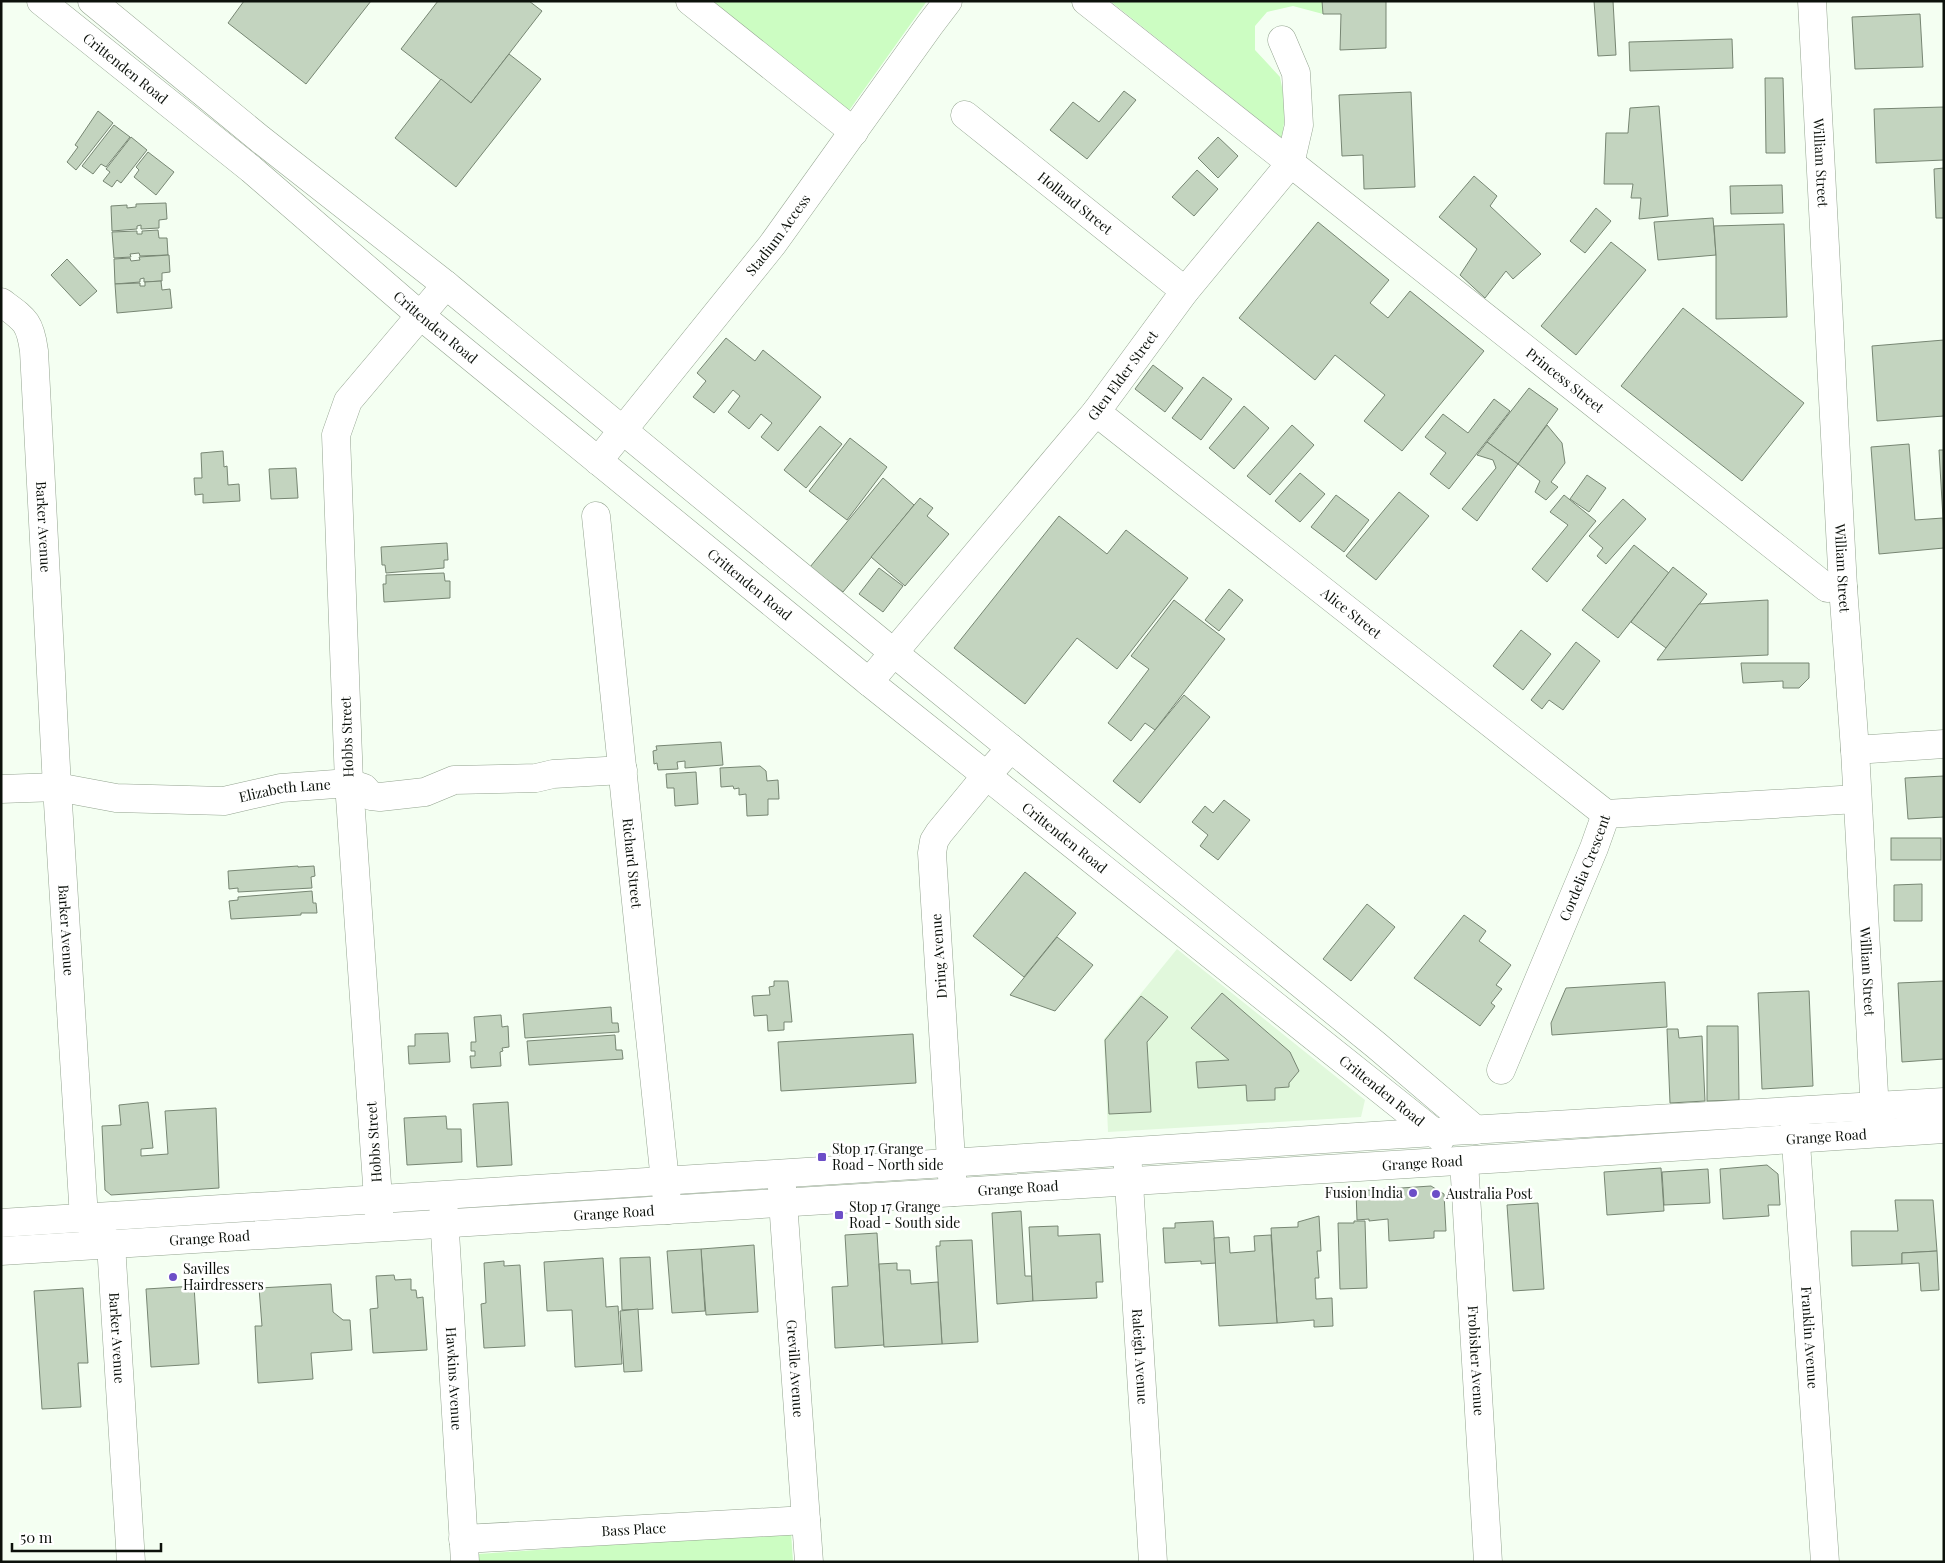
<svg xmlns="http://www.w3.org/2000/svg" width="1945" height="1563" viewBox="0 0 1945 1563" font-family="'Playfair Display',serif">
	<style>
		.built { fill: #e1f8dc }
		.green { fill: #ccfdc2 }
		.building { fill: #c3d4bf; stroke: #778673 }
		.lines { fill: none; stroke-linecap: round; stroke-linejoin: round }
		.minor-casing { stroke: #94a490; stroke-width: 29 }
		.major-casing { stroke: #94a490; stroke-width: 29 }
		.minor { stroke: #fff; stroke-width: 28 }
		.major { stroke: #fff; stroke-width: 28 }
		.poi-dot { fill: #6c4ec7; stroke: #fff; stroke-width: 2 }
		.labels { text-anchor: middle; stroke-width: 5; stroke-linejoin: round; paint-order: stroke }
		.street-label { font-size: 14px; fill: #0c110b; stroke: #fff }
		.poi-label { font-size: 14px; fill: #0c110b; stroke: #fff; text-anchor: start }
	</style>
	<rect width="100%" height="100%" fill="#f4fff2"/>
	<path class="built" d="M1177,949L1365,1100L1361,1117L1108,1132L1104,1039Z"/>
	<g class="green">
		<path d="M711,1H927L848,112Z"/>
		<path d="M1110,1H1322L1323,14L1293,6L1267,12L1255,26V50L1280,77L1286,108L1282,138Z"/>
		<path d="M791,1532L793,1562H479V1554Z"/>
	</g>
	<g class="building">
		<path d="M244,1H371L306,84L228,23Z"/>
		<path d="M438,1H529L542,11L471,103L401,49Z"/>
		<path d="M1322,1H1386V48L1340,50L1341,14H1323Z"/>
		<path d="M1594,1H1613L1616,55L1598,56Z"/>
		<path d="M1920,14L1923,67L1855,69L1852,17Z"/>
		<path d="M1732,39L1733,68L1630,71L1629,42Z"/>
		<path d="M509,54L541,79L456,187L395,138L441,79L471,103Z"/>
		<path d="M1765,78H1783L1785,153H1766Z"/>
		<path d="M1124,91L1136,100L1087,159L1050,130L1073,102L1099,122Z"/>
		<path d="M1411,92L1415,187L1364,189L1363,155L1342,156L1339,95Z"/>
		<path d="M1659,106L1668,216L1639,219L1641,198H1631L1633,184H1604L1606,133H1628L1630,108Z"/>
		<path d="M1944,107V160L1876,163L1874,109Z"/>
		<path d="M98,111L113,123L76,170L67,162L78,147L75,145Z"/>
		<path d="M114,125L130,137L106,167L101,164L93,174L82,166Z"/>
		<path d="M131,137L147,150L121,183L117,180L112,187L103,181L110,172L106,169Z"/>
		<path d="M1218,137L1238,156L1218,178L1198,158Z"/>
		<path d="M148,152L174,172L156,195L134,177L139,170L136,167Z"/>
		<path d="M1944,168V218H1936L1934,169Z"/>
		<path d="M1197,170L1218,189L1194,216L1172,197Z"/>
		<path d="M1474,176L1497,196L1490,206L1541,254L1513,279L1506,271L1485,298L1460,275L1477,249L1439,217Z"/>
		<path d="M1782,185L1783,213L1731,214L1730,186Z"/>
		<path d="M166,203L167,219L159,220V228L141,229V225L137,226V229L112,231L111,206L127,205V208L136,207V204Z"/>
		<path d="M1596,208L1611,221L1585,253L1570,241Z"/>
		<path d="M1713,218L1716,255L1658,260L1654,222Z"/>
		<path d="M1318,222L1389,280L1370,303L1388,318L1410,291L1484,351L1402,451L1364,421L1385,395L1335,355L1315,380L1239,318Z"/>
		<path d="M1784,224L1787,317L1716,319V255L1714,226Z"/>
		<path d="M158,230L159,238H167L168,255L140,256L139,253L130,254L131,257L114,258L112,232L137,231V234H142V231Z"/>
		<path d="M1611,242L1646,270L1576,355L1541,326Z"/>
		<path d="M169,255L170,272L162,273V281L144,282V278L140,279V282L115,284L114,259L130,258L131,261L140,260L139,257Z"/>
		<path d="M67,259L97,291L80,306L51,275Z"/>
		<path d="M161,281L162,290L170,289L172,308L117,313L115,284L140,283V286H145V282Z"/>
		<path d="M1683,308L1804,403L1742,481L1621,386Z"/>
		<path d="M726,338L755,361L763,350L821,397L778,451L761,437L772,423L761,414L749,429L728,412L740,396L733,390L714,413L693,397L706,381L697,373Z"/>
		<path d="M1944,340V416L1877,421L1872,346Z"/>
		<path d="M1153,365L1183,388L1165,412L1135,389Z"/>
		<path d="M1203,377L1232,399L1201,440L1172,418Z"/>
		<path d="M1529,388L1558,409L1518,464L1487,442Z"/>
		<path d="M1494,399L1510,411L1449,489L1430,474L1446,453L1425,437L1443,414L1468,433Z"/>
		<path d="M1244,406L1269,428L1234,469L1209,448Z"/>
		<path d="M1292,425L1314,445L1270,495L1247,476Z"/>
		<path d="M1547,425L1562,443L1565,463L1551,482L1558,487L1546,500L1535,492L1540,481L1518,464Z"/>
		<path d="M820,426L842,444L806,488L784,470Z"/>
		<path d="M850,438L887,467L847,520L809,491Z"/>
		<path d="M1487,442L1518,464L1477,521L1462,509L1496,468L1493,460L1477,455Z"/>
		<path d="M1909,444L1915,520L1943,518L1944,548L1879,554L1871,447Z"/>
		<path d="M1939,450H1944V524L1943,518Z"/>
		<path d="M223,451L224,467L227,466L228,485L239,484L240,501L203,503V494L195,495L194,478H202L201,453Z"/>
		<path d="M296,468L298,498L271,499L269,469Z"/>
		<path d="M1300,473L1325,494L1300,522L1275,501Z"/>
		<path d="M1587,475L1606,488L1589,512L1570,499Z"/>
		<path d="M883,478L914,505L843,592L810,567Z"/>
		<path d="M1399,492L1429,516L1376,580L1346,556Z"/>
		<path d="M1336,495L1369,520L1344,552L1311,527Z"/>
		<path d="M1564,495L1596,521L1547,582L1532,569L1568,525L1550,512Z"/>
		<path d="M920,498L933,508L927,516L949,534L905,586L871,557Z"/>
		<path d="M1623,499L1646,519L1606,564L1597,556L1603,548L1589,536Z"/>
		<path d="M1059,516L1107,554L1126,530L1188,578L1117,669L1077,638L1025,704L954,648Z"/>
		<path d="M447,543L448,560H444V568L386,573L385,565H382L381,547Z"/>
		<path d="M1634,545L1669,573L1618,638L1582,610Z"/>
		<path d="M1673,567L1707,594L1666,648L1631,622Z"/>
		<path d="M879,568L903,586L883,612L859,594Z"/>
		<path d="M444,573L445,581H450V598L384,602L383,584H386V575Z"/>
		<path d="M1229,589L1243,600L1219,631L1205,620Z"/>
		<path d="M1174,600L1225,639L1155,730L1145,723L1131,741L1108,723L1149,669L1131,656Z"/>
		<path d="M1768,600V655L1657,660L1699,604Z"/>
		<path d="M1521,630L1551,654L1523,690L1493,666Z"/>
		<path d="M1576,642L1600,661L1563,710L1549,700L1542,709L1531,700Z"/>
		<path d="M1741,663H1809V678L1799,688H1783V681L1743,683Z"/>
		<path d="M1184,695L1210,717L1140,803L1113,781Z"/>
		<path d="M721,742L723,765L685,768V761L677,762L678,769L658,770L657,763L654,764L653,751L657,750L656,746Z"/>
		<path d="M760,766L766,771L767,781L778,780L779,799H768V815L747,816L746,794L739,795V788L734,789L733,786L721,787L720,768Z"/>
		<path d="M696,772L698,804L675,806L674,788H667L666,774Z"/>
		<path d="M1944,776V817L1908,819L1905,778Z"/>
		<path d="M1224,800L1250,820L1218,860L1200,846L1208,835L1192,822L1205,806L1213,813Z"/>
		<rect x="1891" y="838" width="50" height="22"/>
		<path d="M298,866V867L314,866L315,876L311,877L312,888L238,892V888L229,889L228,871Z"/>
		<path d="M1025,872L1076,913L1024,977L973,936Z"/>
		<path d="M1922,884V921H1894V885Z"/>
		<path d="M312,891L313,903H316L317,913H301V915L231,919L229,901L238,900V897Z"/>
		<path d="M1367,904L1395,927L1351,981L1323,959Z"/>
		<path d="M1464,915L1486,931L1479,941L1511,965L1496,985L1502,989L1491,1003L1495,1006L1480,1026L1414,978Z"/>
		<path d="M1057,937L1093,965L1055,1011L1010,995Z"/>
		<path d="M774,981H788L792,1022H784V1030L768,1031L767,1015L754,1016L752,996L770,995L769,987L774,986Z"/>
		<path d="M1944,981V1059L1902,1062L1898,983Z"/>
		<path d="M1665,982L1667,1027L1552,1035L1551,1023L1566,988Z"/>
		<path d="M1809,991L1813,1086L1762,1089L1758,993Z"/>
		<path d="M1222,993L1290,1052L1299,1071L1289,1083V1087L1275,1088V1100L1247,1101L1246,1085L1198,1088L1196,1062L1229,1060L1191,1028Z"/>
		<path d="M1141,996L1168,1017L1147,1042L1151,1112L1109,1114L1105,1040Z"/>
		<path d="M611,1007L612,1023H618L619,1032L525,1038L523,1014Z"/>
		<path d="M501,1015L502,1027L508,1026L509,1047L502,1048L503,1051L500,1052L501,1066L471,1068L470,1056H475V1051H471V1042H476L474,1017Z"/>
		<path d="M1707,1026H1738L1739,1100L1707,1101Z"/>
		<path d="M1667,1029H1678L1679,1038L1702,1036L1705,1101L1670,1103Z"/>
		<path d="M448,1033L450,1062L409,1064L408,1046H415V1034Z"/>
		<path d="M913,1034L916,1083L781,1091L778,1042Z"/>
		<path d="M615,1035L616,1050H622L623,1059L529,1065L527,1041Z"/>
		<path d="M148,1102L153,1148L141,1149V1156L168,1154L165,1111L216,1108L219,1188L111,1195L105,1190L102,1126L121,1125L119,1105Z"/>
		<path d="M508,1102L512,1165L477,1167L473,1104Z"/>
		<path d="M446,1116L447,1129H461L462,1162L407,1165L404,1118Z"/>
		<path d="M1767,1165L1778,1174L1780,1205H1768L1769,1216L1723,1219L1720,1169Z"/>
		<path d="M1661,1168L1664,1211L1607,1215L1604,1172Z"/>
		<path d="M1708,1169L1710,1203L1664,1205L1662,1172Z"/>
		<path d="M1431,1186L1444,1194L1446,1231H1434V1238L1389,1241L1388,1219L1369,1221V1219L1357,1220L1356,1191Z"/>
		<path d="M1895,1200H1933L1937,1251L1902,1253V1264L1852,1266L1851,1231H1898Z"/>
		<path d="M1538,1203L1544,1289L1513,1291L1507,1205Z"/>
		<path d="M1021,1211L1025,1276H1032L1033,1301L997,1304L992,1213Z"/>
		<path d="M1319,1216L1321,1251H1317L1319,1278H1315L1316,1299L1332,1298L1333,1326L1314,1327V1320L1277,1323L1271,1228L1298,1227V1222Z"/>
		<path d="M1213,1221L1216,1263L1201,1264V1261L1165,1263L1163,1228H1175V1223Z"/>
		<path d="M1354,1221H1365L1367,1288L1340,1289L1338,1223H1354Z"/>
		<path d="M1058,1226V1236L1100,1234L1103,1282H1096L1097,1298L1033,1301L1029,1227Z"/>
		<path d="M877,1233L884,1345L835,1348L832,1287L848,1286L845,1235Z"/>
		<path d="M1271,1235L1277,1323L1219,1326L1214,1238L1229,1237L1230,1253L1255,1251L1254,1236Z"/>
		<path d="M972,1240L978,1342L942,1344L936,1246H940V1241Z"/>
		<path d="M754,1245L758,1312L706,1315L701,1249Z"/>
		<path d="M701,1249L705,1311L672,1313L667,1251Z"/>
		<path d="M1937,1251L1939,1290L1921,1291L1919,1263L1902,1264V1253Z"/>
		<path d="M650,1257L653,1309L622,1310L620,1258Z"/>
		<path d="M603,1258L606,1307L618,1306L622,1364L575,1367L572,1310L547,1311L544,1262Z"/>
		<path d="M504,1261V1266L520,1265L525,1346L484,1348L481,1304L486,1303L484,1263Z"/>
		<path d="M897,1263V1270H910L911,1284L938,1282L942,1344L884,1347L879,1264Z"/>
		<path d="M394,1275L395,1280L411,1279V1290H416L417,1298L423,1297L427,1350L373,1353L370,1309L378,1308L376,1276Z"/>
		<path d="M331,1284L333,1312L343,1320H350L352,1350L311,1353L313,1379L258,1383L255,1326H262L259,1288Z"/>
		<path d="M194,1286L199,1364L151,1367L146,1289Z"/>
		<path d="M83,1288L88,1363H78L81,1407L42,1409L34,1291Z"/>
		<path d="M638,1309L642,1371L624,1372L620,1311Z"/>
	</g>
	<g class="lines">
		<defs>
			<g id="minor">
				<path d="M690,1L854,132"/>
				<path id="s1" d="M1086,1L1827,588L1843,587"/>
				<path id="s2" d="M1812,1L1843,587L1855,750L1876,1130"/>
				<path id="s3" d="M965,115L1185,291"/>
				<path id="s4" d="M1,302C24,319 30,321 34,351L57,787L84,1218L111,1244L131,1562"/>
				<path id="s5" d="M1096,412L1606,814"/>
				<path id="s6" d="M598,461L772,245L929,26L948,1"/>
				<path id="s7" d="M596,516L668,1210"/>
				<path id="s8" d="M869,682L1096,412L1185,291L1290,164L1299,125L1296,73L1282,40"/>
				<path d="M1855,750L1944,744"/>
				<path id="s9" d="M1,789L57,787L116,798L224,801L281,788L349,783L364,788L371,796L380,797L425,792L454,780L536,778L553,774L623,770"/>
				<path id="s10" d="M1501,1070L1594,848L1606,814L1857,799"/>
				<path id="s11" d="M1794,1114L1825,1562"/>
				<path id="s12" d="M1127,1152L1153,1562"/>
				<path id="s13" d="M1464,1161L1488,1562"/>
				<path id="s14" d="M781,1174L809,1562"/>
				<path d="M953,1192L932,853L934,841L939,833L986,776L1011,748"/>
				<path id="s15" d="M443,1199L465,1562"/>
				<path d="M380,1227L349,783L336,435L348,401L446,285"/>
				<path id="s16" d="M463,1539L806,1520"/>
			</g>
			<g id="major">
				<path id="s17" d="M41,1L251,169L421,316L869,682L1441,1138"/>
				<path d="M92,1L260,139L446,285L894,653L1376,1045L1476,1130"/>
				<path d="M1,1223L1435,1132L1944,1102"/>
				<path id="s18" d="M1,1251L1506,1158L1944,1129"/>
			</g>
		</defs>
		<use href="#minor" class="minor-casing"/>
		<use href="#major" class="major-casing"/>
		<use href="#minor" class="minor"/>
		<use href="#major" class="major"/>
	</g>
	<g class="poi-dot">
		<rect x="817" y="1152" width="10" height="10" rx="2.5"/>
		<circle cx="1413" cy="1193" r="5"/>
		<circle cx="1436" cy="1194" r="5"/>
		<rect x="834" y="1210" width="10" height="10" rx="2.5"/>
		<circle cx="173" cy="1277" r="5"/>
	</g>
	<g class="labels">
		<g class="street-label">
			<text dy="5" stroke="none"><textPath href="#s17" startOffset="108">Crittenden Road</textPath></text>
			<text dy="5" stroke="none"><textPath href="#s2" startOffset="162">William Street</textPath></text>
			<text dy="5" stroke="none"><textPath href="#s3" startOffset="141">Holland Street</textPath></text>
			<text dy="5" stroke="none"><textPath href="#s6" startOffset="289">Stadium Access</textPath></text>
			<text dy="5" stroke="none"><textPath href="#s17" startOffset="512">Crittenden Road</textPath></text>
			<text dy="5" stroke="none"><textPath href="#s8" startOffset="398">Glen Elder Street</textPath></text>
			<text dy="5" stroke="none"><textPath href="#s1" startOffset="611">Princess Street</textPath></text>
			<text dy="5" stroke="none"><textPath href="#s4" startOffset="238">Barker Avenue</textPath></text>
			<text dy="5" stroke="none"><textPath href="#s2" startOffset="568">William Street</textPath></text>
			<text dy="5" stroke="none"><textPath href="#s17" startOffset="918">Crittenden Road</textPath></text>
			<text dy="5" stroke="none"><textPath href="#s5" startOffset="325">Alice Street</textPath></text>
			<text transform="translate(347 737) rotate(-92)" y="5">Hobbs Street</text>
			<text dy="5" stroke="none"><textPath href="#s9" startOffset="286">Elizabeth Lane</textPath></text>
			<text dy="5" stroke="none"><textPath href="#s17" startOffset="1322">Crittenden Road</textPath></text>
			<text dy="5" stroke="none"><textPath href="#s7" startOffset="349">Richard Street</textPath></text>
			<text dy="5" stroke="none"><textPath href="#s10" startOffset="219">Cordelia Crescent</textPath></text>
			<text dy="5" stroke="none"><textPath href="#s4" startOffset="642">Barker Avenue</textPath></text>
			<text transform="translate(939 956) rotate(-94)" y="5">Dring Avenue</text>
			<text dy="5" stroke="none"><textPath href="#s2" startOffset="972">William Street</textPath></text>
			<text dy="5" stroke="none"><textPath href="#s17" startOffset="1728">Crittenden Road</textPath></text>
			<text dy="5" stroke="none"><textPath href="#s18" startOffset="1829">Grange Road</textPath></text>
			<text transform="translate(374 1142) rotate(-94)" y="5">Hobbs Street</text>
			<text dy="5" stroke="none"><textPath href="#s18" startOffset="1424">Grange Road</textPath></text>
			<text dy="5" stroke="none"><textPath href="#s18" startOffset="1019">Grange Road</textPath></text>
			<text dy="5" stroke="none"><textPath href="#s18" startOffset="614">Grange Road</textPath></text>
			<text dy="5" stroke="none"><textPath href="#s18" startOffset="209">Grange Road</textPath></text>
			<text dy="5" stroke="none"><textPath href="#s11" startOffset="224">Franklin Avenue</textPath></text>
			<text dy="5" stroke="none"><textPath href="#s4" startOffset="1062">Barker Avenue</textPath></text>
			<text dy="5" stroke="none"><textPath href="#s12" startOffset="205">Raleigh Avenue</textPath></text>
			<text dy="5" stroke="none"><textPath href="#s13" startOffset="200">Frobisher Avenue</textPath></text>
			<text dy="5" stroke="none"><textPath href="#s14" startOffset="195">Greville Avenue</textPath></text>
			<text dy="5" stroke="none"><textPath href="#s15" startOffset="180">Hawkins Avenue</textPath></text>
			<text dy="5" stroke="none"><textPath href="#s16" startOffset="171">Bass Place</textPath></text>
		</g>
		<g class="poi-label">
			<text x="832" y="1154">Stop 17 Grange<tspan x="832" dy="16">Road - North side</tspan></text>
			<text x="1403" y="1198" text-anchor="end">Fusion India</text>
			<text x="1446" y="1199">Australia Post</text>
			<text x="849" y="1212">Stop 17 Grange<tspan x="849" dy="16">Road - South side</tspan></text>
			<text x="183" y="1274">Savilles<tspan x="183" dy="16">Hairdressers</tspan></text>
		</g>
	</g>
	<rect width="1945" height="1563" fill="none" stroke="#0c110b" stroke-width="5"/>
	<path d="M12 1543v8h149v-8" fill="none" stroke="#0c110b" stroke-width="2.5"/>
	<text x="20" y="1543" font-size="15" fill="#0c110b" stroke="#ffffff" stroke-width="4" paint-order="stroke">50 m</text>
</svg>
